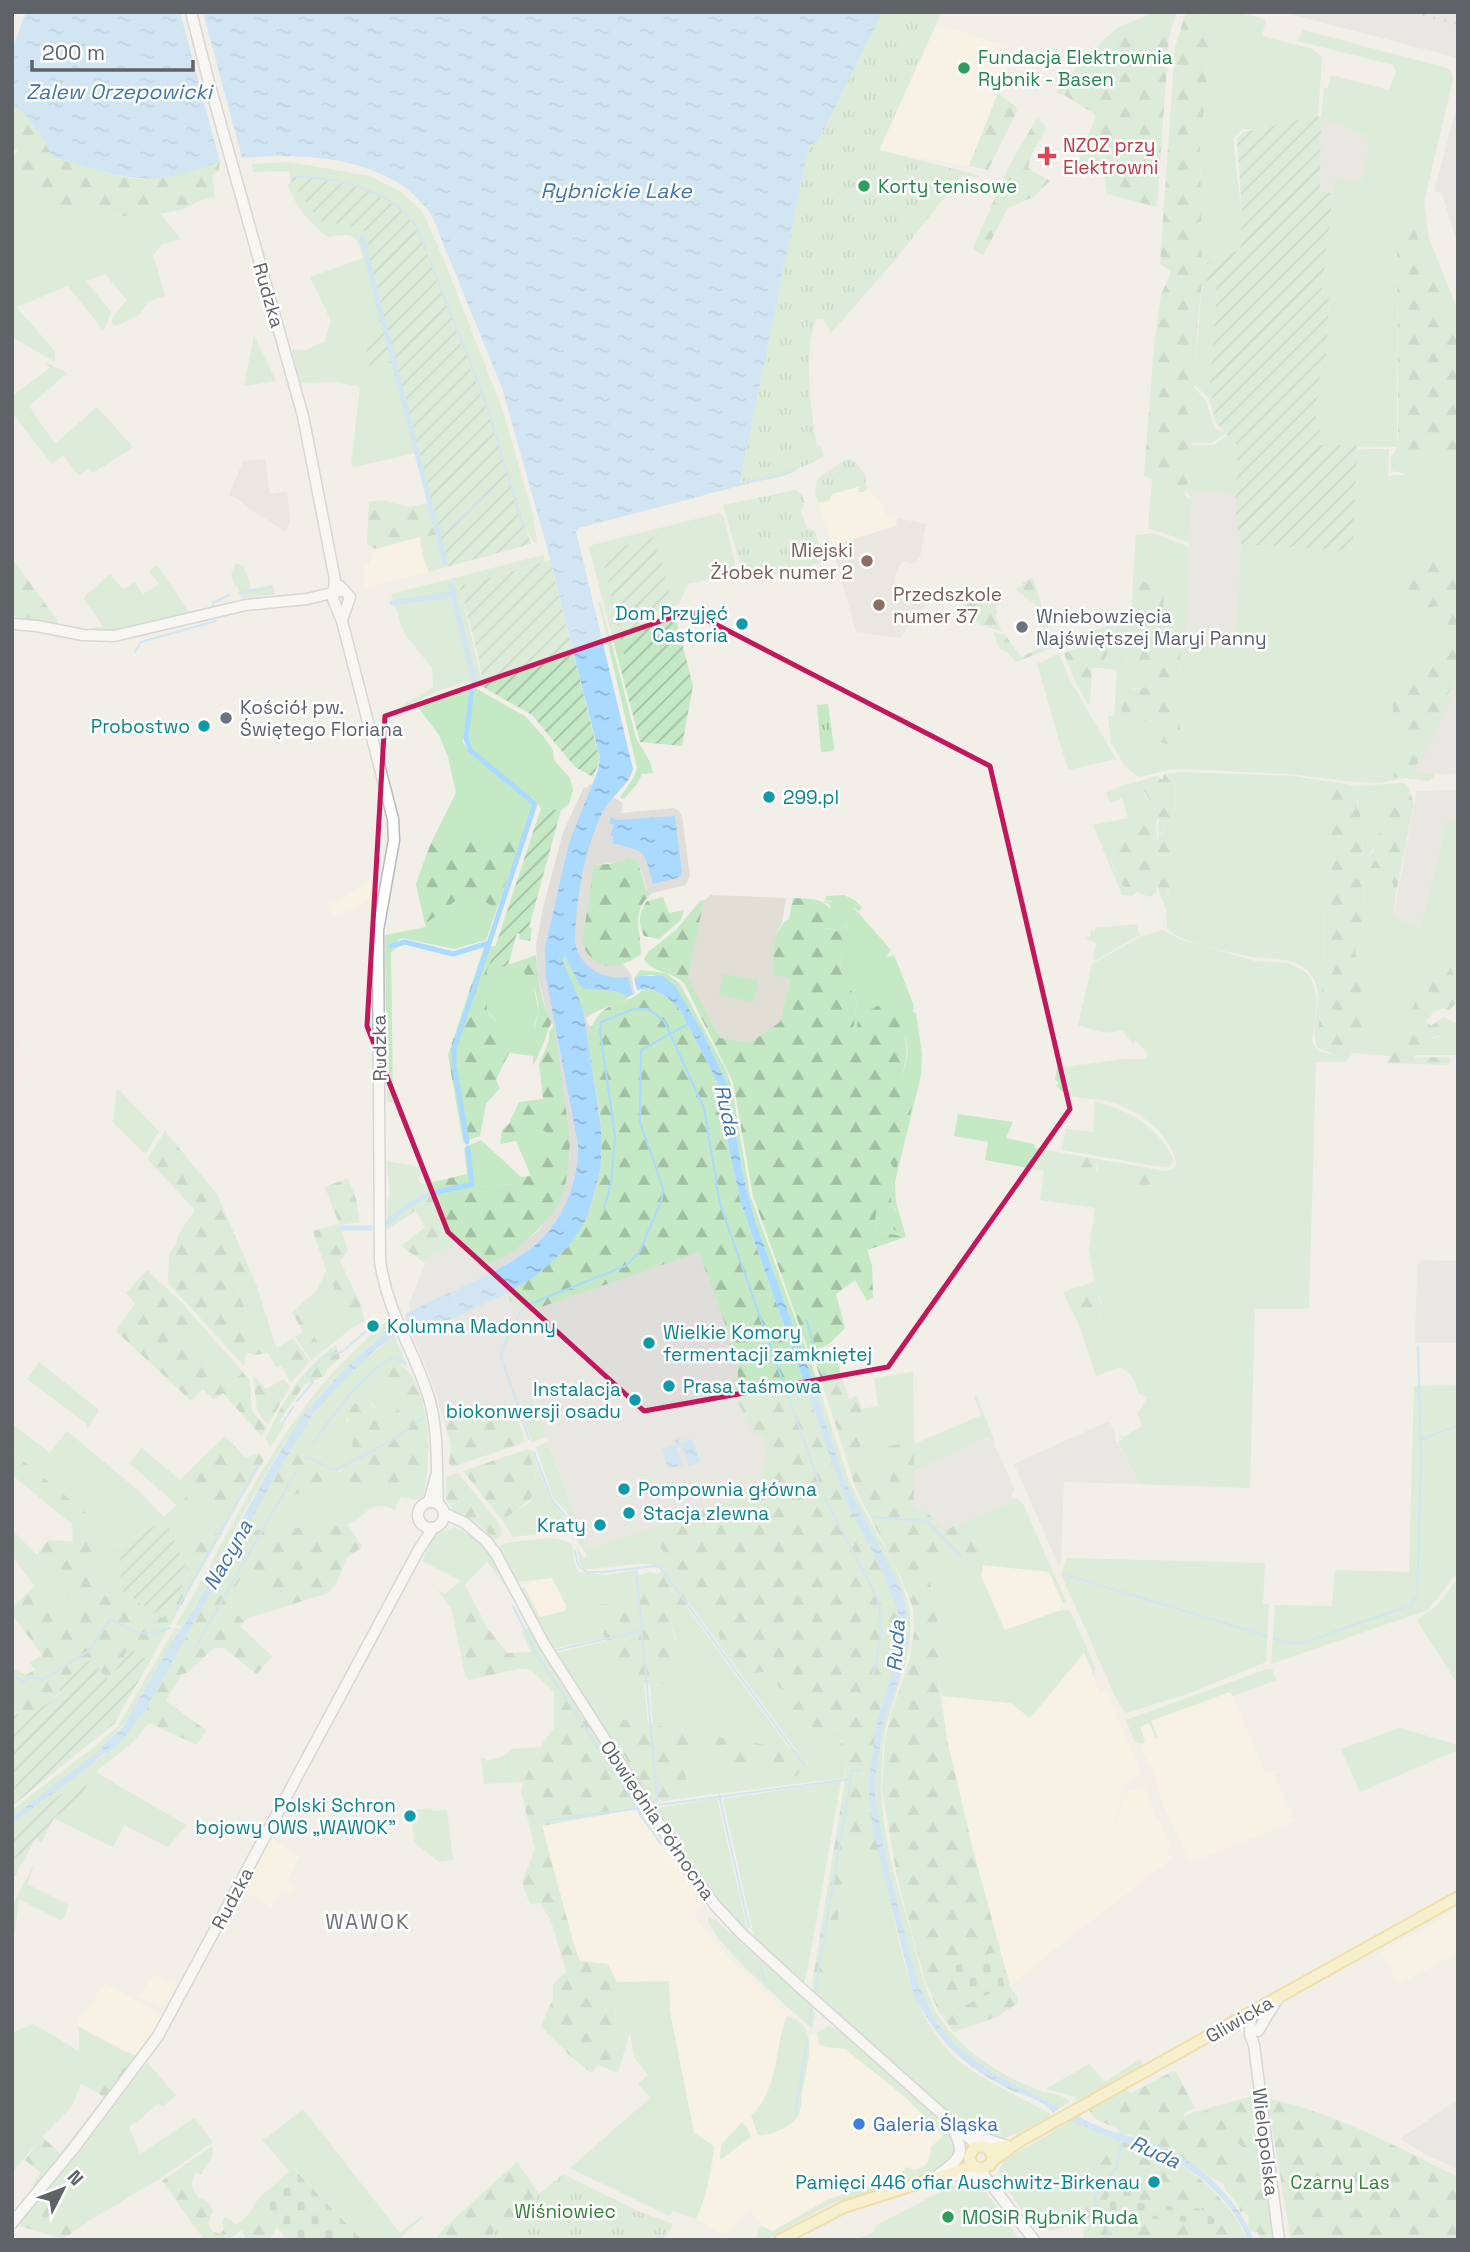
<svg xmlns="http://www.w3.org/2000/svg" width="1470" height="2252" viewBox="0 0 1470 2252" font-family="'Space Grotesk',sans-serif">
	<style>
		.commercial { fill: #fef7e0 }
		.industrial { fill: #e0deda }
		.education { fill: #e1ded6 }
		.medical { fill: #fce8e6 }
		.grass { fill: #c5e8c5; fill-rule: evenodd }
		.forest { fill: url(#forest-firs) }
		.cemetery { fill: url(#cemetery-stones) }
		.park { fill: url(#park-tufts) }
		.garden { fill: url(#garden-furrows) }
		.water { fill: url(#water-ripples) }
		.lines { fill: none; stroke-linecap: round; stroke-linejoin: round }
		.stream { stroke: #aadaff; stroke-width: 2 }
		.canal { stroke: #aadaff; stroke-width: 5 }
		.secondary-casing { stroke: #b6babf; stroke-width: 13 }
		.primary-casing { stroke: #f2c960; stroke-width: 14 }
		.secondary { stroke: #fff; stroke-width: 10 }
		.primary { stroke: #fff2af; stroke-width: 10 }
		.rail { stroke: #b6b7b8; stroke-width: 2; stroke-dasharray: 2 9; stroke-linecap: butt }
		.marked { fill: none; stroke: #c2185b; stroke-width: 5; stroke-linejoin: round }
		.leisure-dot { fill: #2e9e5b; stroke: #fff; stroke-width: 2.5 }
		.health-dot { fill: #e0444e; stroke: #fff; stroke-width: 2.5 }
		.education-dot { fill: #8d6e63; stroke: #fff; stroke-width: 2.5 }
		.culture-dot { fill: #0f9aa8; stroke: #fff; stroke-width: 2.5 }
		.worship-dot { fill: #6b7280; stroke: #fff; stroke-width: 2.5 }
		.shop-dot { fill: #3f7fe0; stroke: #fff; stroke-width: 2.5 }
		.labels { text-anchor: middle; stroke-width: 5; stroke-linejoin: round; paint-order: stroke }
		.leisure-label { font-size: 19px; fill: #27864d; stroke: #fff; text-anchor: start }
		.health-label { font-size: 19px; fill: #be3a42; stroke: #fff; text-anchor: start }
		.street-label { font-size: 19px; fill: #5f6368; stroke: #fff }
		.education-label { font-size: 19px; fill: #785e54; stroke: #fff; text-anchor: end }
		.culture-label { font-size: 19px; fill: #0d838f; stroke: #fff; text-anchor: end }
		.worship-label { font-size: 19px; fill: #5b616d; stroke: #fff; text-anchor: start }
		.shop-label { font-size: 19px; fill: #366cbe; stroke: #fff; text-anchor: start }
		.park-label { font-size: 19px; fill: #348238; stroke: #fff }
		.water-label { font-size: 21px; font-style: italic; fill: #4174aa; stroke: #fff }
		.neighbourhood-label { font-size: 21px; letter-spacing: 2px; fill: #70757a; stroke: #fff }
	</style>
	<defs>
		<pattern id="forest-firs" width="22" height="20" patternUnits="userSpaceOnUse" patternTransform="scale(1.75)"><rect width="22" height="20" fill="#c5e8c5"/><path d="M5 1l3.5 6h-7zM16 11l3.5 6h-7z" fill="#a3c0a4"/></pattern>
		<pattern id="cemetery-stones" width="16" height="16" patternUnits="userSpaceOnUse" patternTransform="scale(1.75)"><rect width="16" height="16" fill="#c5e8c5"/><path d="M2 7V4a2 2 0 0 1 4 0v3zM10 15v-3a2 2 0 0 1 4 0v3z" fill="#a3c0a4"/></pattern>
		<pattern id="park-tufts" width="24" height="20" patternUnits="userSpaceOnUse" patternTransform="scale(1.75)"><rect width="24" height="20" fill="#c5e8c5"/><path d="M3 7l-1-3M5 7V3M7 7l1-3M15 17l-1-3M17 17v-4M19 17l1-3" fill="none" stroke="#a3c0a4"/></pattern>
		<pattern id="garden-furrows" width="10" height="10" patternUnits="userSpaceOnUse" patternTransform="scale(1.75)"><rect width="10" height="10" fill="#c5e8c5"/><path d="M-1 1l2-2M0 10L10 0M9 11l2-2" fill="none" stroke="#a3c0a4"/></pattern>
		<pattern id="water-ripples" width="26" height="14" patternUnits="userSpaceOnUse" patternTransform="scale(1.75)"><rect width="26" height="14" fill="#aadaff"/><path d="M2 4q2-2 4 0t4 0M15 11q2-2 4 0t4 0" fill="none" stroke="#8eb4d2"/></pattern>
	</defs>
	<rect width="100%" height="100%" fill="#f1efe8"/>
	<g class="commercial">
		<path d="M937,24L1013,48L995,102L969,166L879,151Z"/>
		<path d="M860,486L864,492L867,489L881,501L886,515L897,518L896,526L832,546L818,503L829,501L832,494Z"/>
		<path d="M420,537L423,557L429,572L364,589V566L369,565L375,549Z"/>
		<path d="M371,881L374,892L369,900L355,908L333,916L327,906Z"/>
		<path d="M983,1565L1050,1572L1063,1603L1059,1605L1061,1610L1004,1631L980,1573Z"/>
		<path d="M552,1578L566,1605L565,1611L540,1617L524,1587L532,1585V1580Z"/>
		<path d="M1084,1653L1100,1693L1105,1689L1142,1775L1126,1784L1105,1849L1127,1790H1135L1141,1787L1145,1788L1157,1820L1159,1821L1171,1846L1167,1850L1172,1859L1056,1948L1010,1986L973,1850L947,1739L942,1696L1010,1703Z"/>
		<path d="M1231,1691L1265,1773L1282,1770L1274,1774L1295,1821L1190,1863L1162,1802L1154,1773L1144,1754L1140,1727L1149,1723L1155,1738L1150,1721Z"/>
		<path d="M636,1810L659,1843L665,1838L703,1902L702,1908L696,1911L695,1918L727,1955L809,2035L832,2030L905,2097L943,2136L931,2147L927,2165L916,2170L907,2167L897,2177L829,2199L769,2234L750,2211L725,2235L696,2219L704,2200L713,2164L714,2146L694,2133L670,2012L669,1982H617L608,1964L580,1961L574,1945L542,1825Z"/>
		<path d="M271,1839L300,1856L287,1881L295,1887L290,1896L282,1891L272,1908L248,1893L245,1886Z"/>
		<path d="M1458,1904V1953L1399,1984L1381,1952L1447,1916Z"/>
		<path d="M154,1974L176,1985L164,2009L138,1997Z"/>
		<path d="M105,1983L165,2016L139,2057L77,2026L79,2013L85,2012Z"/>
	</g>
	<g class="industrial">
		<path d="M1282,12H1458V58L1412,46Z"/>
		<path d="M1458,102V246L1442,193L1434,191Z"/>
		<path d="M1321,118L1366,135L1370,141L1361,183L1335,178L1333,193L1320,191Z"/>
		<path d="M1191,490L1237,495L1235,518L1241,544L1235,645L1185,642Z"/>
		<path d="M1458,672V775L1415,772L1451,695Z"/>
		<path d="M590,784L623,803L621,813L674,808L679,811L682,816L690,876L686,885L649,894L637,860L594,865L622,963L631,974L635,994L602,1008L586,1018L589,1026H594L621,1196L527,1311L699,1251L737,1357L738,1375L735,1386L737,1400L747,1420L763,1437L767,1457L758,1482L761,1490L588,1550L533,1399L511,1411L443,1418L434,1386L404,1314L411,1310L409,1304L428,1257L462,1241L471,1260L478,1264L493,1262L517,1248L538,1231L561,1199L570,1153V1139L553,1025L547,1015L538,975L536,945L543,908L563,832L584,787L587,788Z"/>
		<path d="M1458,790V823L1447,822L1422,929L1393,916L1417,791Z"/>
		<path d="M1421,1260L1458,1261V1343H1415L1417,1266Z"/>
		<path d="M1109,1421L1115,1433V1439L1140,1484L1064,1482L1061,1559L1059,1566L1014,1464Z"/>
		<path d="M991,1437L1015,1490L1011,1493L1014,1501L945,1531L926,1512L914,1510V1471Z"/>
		<path d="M1458,2099V2169L1426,2155L1400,2139Z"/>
	</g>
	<g class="education">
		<path d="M265,459L270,494L287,491L290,520L286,532L248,508L238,499L229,495L243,461Z"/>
		<path d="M897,518L926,524L920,557L913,564L902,561L894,579L897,592L906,597L929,602L919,612L900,638L856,632L832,546L896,526Z"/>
		<path d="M711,895L786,898L782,923L777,932L773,974L790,978L780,1022L751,1042L720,1038L688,978L702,902Z"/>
	</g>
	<path class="medical" d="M12,1035L21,1039L15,1052L26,1051L34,1069L12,1091Z"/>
	<g class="grass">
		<path d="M1155,12H1177L1169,36L1148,31L1122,32L1078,72L1064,95L1056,93L1084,58L1117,28Z"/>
		<path d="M1205,12C1226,12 1245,12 1266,20L1262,36L1312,49L1322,57L1318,116L1260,129H1243L1236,135L1233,140L1242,215L1240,253L1225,252L1207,263L1206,281L1216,287L1217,293L1210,381L1215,422L1209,398L1194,385L1202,282L1200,141L1205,103L1209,46Z"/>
		<path d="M1303,30L1447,68L1452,73L1453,79L1424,202L1429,238L1458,311V335L1418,239L1414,221L1397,234V447L1320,446V420L1316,419L1321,363L1326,362L1329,296L1322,290L1335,178L1361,182L1370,141L1365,139L1366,135L1321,118L1324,88H1328L1331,75L1389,90L1396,72L1393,65L1297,41Z"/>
		<path d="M290,162L369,176L401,192L422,211L446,265L503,411L533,515L537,542L535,543L528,532C501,452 474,374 442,296C431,268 422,231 399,210C373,186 328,178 294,177L356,227L366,232L382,334L367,365L391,362L415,453L355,467L351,465L360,387L338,382L300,383L292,349L306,350L325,341L331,321L310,277L363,258C358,233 351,233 328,237C310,224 296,207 288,186L291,181L289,171L253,172L252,164Z"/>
		<path d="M12,177C53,210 108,223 159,212L181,239L162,244L153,255L165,296L149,301L139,315L116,326L112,323V318L127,300L105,274L86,281L111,312L105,329H102L68,286L16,307L55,351V362L12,337Z"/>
		<path d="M254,335L276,381L244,386Z"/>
		<path d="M44,362L62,370L69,376L65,375L29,406L55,444L97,407L133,447L93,473L88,468L79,476L63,455L52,464L12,413V396L50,368Z"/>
		<path d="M1194,387L1206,401L1215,428L1226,433L1212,443H1191Z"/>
		<path d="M1228,435L1238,445L1237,495L1191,490V498L1186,491L1190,476L1191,445H1214Z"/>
		<path d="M1363,449H1389L1388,476L1404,475V473L1391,471V456L1397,449V454L1458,455V551L1455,554L1458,556V565L1420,560L1436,606L1451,610L1442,649L1427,674L1408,682L1395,732L1403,737V759L1413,774L1451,687L1458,659C1458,696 1431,739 1416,772L1436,774L1429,781L1404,778L1381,783L1355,782L1289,774L1185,769L1169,770L1139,777L1126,768L1111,743L1108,716H1114L1117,670L1101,668L1111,645L1115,624H1131L1126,659L1144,675L1152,671L1157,676L1147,687L1131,689L1121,727L1130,725L1135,716L1141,714L1161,722L1180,714L1175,695L1180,665L1171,632L1173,617L1168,609L1162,610L1165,586L1133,579L1136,535L1154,533L1189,547L1186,641L1235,645L1241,544L1349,551L1352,549L1356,451Z"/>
		<path d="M1152,480C1163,486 1184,493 1191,500L1189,542L1148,528Z"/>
		<path d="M720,513L724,517L737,574L688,584L679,604L672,607L654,538L607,551L625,661L619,663L589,548L592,545Z"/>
		<path d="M437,535L446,567L429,572L423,557L420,537Z"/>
		<path d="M543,555L545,561L460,586L483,687L467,682L437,691L403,708L401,706L433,687L432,668L404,633L391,594Z"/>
		<path d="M236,563L244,566L251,589L273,585L274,595L242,598L237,587H235L231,573Z"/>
		<path d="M157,565L189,612L114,630H91L90,628L104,627L83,598L110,574L123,589L135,582L143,594L159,584L149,571Z"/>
		<path d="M598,601L601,602L636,738L650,762L653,773L642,774L637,784L624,799L620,798L634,777L637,768Z"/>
		<path d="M1059,654L1070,680L1116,759L1068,770L1037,664Z"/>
		<path d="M471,687L463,742L467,749L534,804L486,940L454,949L402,938L389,946L392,949L402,944L391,952L393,1103L387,1101L385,935L426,927L416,884L431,843L456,793L448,757L439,735L417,706L450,690Z"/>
		<path d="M475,688L525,716L544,737L553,750L554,760L570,778L573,790L569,804L561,810L541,808L533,798L526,795L470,747L468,734Z"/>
		<path d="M1177,772L1293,776L1358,786L1402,783C1382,804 1387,842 1364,858L1358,801L1330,790L1331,834L1325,867L1324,1050L1327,1052L1318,1048C1306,1026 1328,1002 1312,976C1299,955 1269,960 1248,956C1227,952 1182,943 1167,929L1166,908L1160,896L1166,898C1175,883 1167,848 1164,830L1159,836L1158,828C1176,822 1180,795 1173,779Z"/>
		<path d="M1140,783L1150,805L1157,811L1151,822L1156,824L1157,840L1124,833L1110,859C1115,873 1121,879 1132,888L1139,883L1141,878H1145L1147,896L1137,892L1132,896L1122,895L1093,825L1128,818L1122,798L1110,803L1106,793L1121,786Z"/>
		<path d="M1447,821L1458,823V988L1456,986L1429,995C1424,1004 1419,1017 1412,1024C1402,1034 1395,1043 1390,1056L1352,1053L1366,1034L1357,1009L1362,984L1355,951L1363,922L1364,868H1387L1396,893L1393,916L1421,929Z"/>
		<path d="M844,895L856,901L862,908L859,911L853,907L891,950L885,958L893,955L895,957L914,1006L913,1012L916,1013L922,1054L921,1075L895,1182L896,1202L906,1237L875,1231L876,1211L884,1215L889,1226L896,1211L891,1200L886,1158L896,1170L914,1099L900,1083C914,1041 909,1035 882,1003L858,1017L857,1028L853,1033L857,1002L840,969L847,925L845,922L839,932L824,927L829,923L830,905L823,901L835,902L825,900L826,896Z"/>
		<path d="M1138,924V933L1141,934L1098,959L1093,960L1096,943L1085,938L1090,937L1091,931H1095V928Z"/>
		<path d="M1163,930L1179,939L1255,961L1288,963L1307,973L1314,985L1317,1003L1312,1042L1318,1051L1335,1055L1337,1062H1316L1309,1307L1302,1309H1255L1250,1488L1140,1484L1118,1442L1122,1439L1119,1435L1123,1437L1142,1426L1137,1412L1140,1411L1147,1397L1139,1394C1136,1383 1132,1372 1120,1367L1096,1376L1079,1325L1101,1314C1102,1303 1102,1297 1092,1291L1085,1292V1285L1094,1281L1089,1249L1095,1208L1040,1200L1044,1171L985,1160L988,1142L954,1136L958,1114L1013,1122L1006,1138L1034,1144L1035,1148L1062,1153L1056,1158L1057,1165L1082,1170L1092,1177L1098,1171L1097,1159L1137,1166L1125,1176L1143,1184L1160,1176L1159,1170L1167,1171L1175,1168C1178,1159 1173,1151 1168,1143C1154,1121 1127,1104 1101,1100C1083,1097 1069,1100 1056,1086L1059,1083L1055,1080L1057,1068L1124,1059H1145L1148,1054L1135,1040L1133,1044L1122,1030C1105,1036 1094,1030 1078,1025L1092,964L1140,937Z"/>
		<path d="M565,956L580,987L584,989L616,991L628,997L626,1000L584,1016L562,960V957Z"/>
		<path d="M522,960L523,972L532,979L539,1013L534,1025L536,1040L541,1049L533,1066V1056L509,1053C504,1035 502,1024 487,1011V972Z"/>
		<path d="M640,970L666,973L680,984L727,1072L732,1088L750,1195L809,1357L847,1475C864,1518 905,1570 910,1615C915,1659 891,1696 884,1738C882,1747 883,1756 882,1765C877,1825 896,1879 912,1936C920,1965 924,1995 942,2021C963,2052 1005,2078 1041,2091C1050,2094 1063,2094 1070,2102L1060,2108L993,2073L958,2048L936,2022L918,1983L890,1875L875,1800V1780L883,1727L903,1667V1599L900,1586L844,1479L806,1361L755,1221L743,1175L728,1086L704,1035L653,975L640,976L634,979Z"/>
		<path d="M723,974L758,980L754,1002L719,995Z"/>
		<path d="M1449,1032H1458V1055H1415L1425,1038H1436Z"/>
		<path d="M117,1088L159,1131L145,1154L113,1122Z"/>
		<path d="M1095,1102C1129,1109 1160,1128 1174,1161L1169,1167L1156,1166L1062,1150L1066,1129L1093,1132Z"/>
		<path d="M543,1130L547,1134L548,1143L539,1171L531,1176L516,1141L515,1133Z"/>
		<path d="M481,1140L521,1177L513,1184L482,1187L467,1174L464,1148Z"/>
		<path d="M386,1161L426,1168L418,1178L421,1184L429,1183L436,1193L420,1198L387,1225L388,1202L390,1191Z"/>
		<path d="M323,1278C338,1284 334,1293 340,1307C342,1314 348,1321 352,1328L323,1351L297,1308L316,1291Z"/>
		<path d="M256,1284L275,1344L270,1346L257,1336L237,1289Z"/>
		<path d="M388,1321L391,1327L387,1332C376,1338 367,1348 358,1356C284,1422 240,1521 195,1608L183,1626L176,1625C233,1530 275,1425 356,1349C366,1340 377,1327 388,1321Z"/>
		<path d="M204,1328L243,1372L229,1386L188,1342Z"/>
		<path d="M395,1337L408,1368L402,1364L388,1389L398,1400L399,1409L391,1415L383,1414L371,1403L346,1419C352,1436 358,1448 346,1463C341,1469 340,1472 333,1473L291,1451C298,1438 305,1425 314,1413C333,1386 368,1355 395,1337Z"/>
		<path d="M39,1362L99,1410L86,1430L87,1424L27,1379Z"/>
		<path d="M910,1372H913L914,1444L982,1415L974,1397L976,1396L995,1442L994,1444L990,1437L914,1471V1444L885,1446L891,1487L873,1491L858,1455L863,1436L862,1409L878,1406L874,1378Z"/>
		<path d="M1458,1385V1572L1428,1610L1271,1664L1275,1605L1332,1606L1335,1570L1409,1572L1414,1386Z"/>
		<path d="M533,1399L547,1437L532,1442L519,1406Z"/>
		<path d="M12,1424L50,1453L67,1431L140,1492L164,1517L177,1505L129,1463L142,1448L193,1491L179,1505L241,1499L222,1533L174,1540L165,1520L121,1545L73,1543L72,1524L62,1516L85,1512L12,1451Z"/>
		<path d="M548,1442L588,1550L648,1529L671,1564L664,1569C648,1557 605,1570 584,1569L580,1565L577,1547L584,1558L587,1555L574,1536L570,1518L567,1512L553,1498L536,1447Z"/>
		<path d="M528,1449L532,1451L550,1499L563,1516L569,1535L556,1532L513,1537L502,1520L530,1502L536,1477Z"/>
		<path d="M426,1482L423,1497L415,1500L401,1497L396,1505V1510C369,1498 369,1515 348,1524C340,1528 258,1532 245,1531L263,1497Z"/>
		<path d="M1013,1498L1018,1499L1023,1504L1066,1601L1063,1603L1049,1572L983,1565L981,1576L1005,1630L1061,1610L1070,1611L1096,1669L1092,1676L1093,1673L1084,1653L1030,1718L1010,1703L942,1696L938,1678L944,1654L928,1570L955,1552L982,1547L965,1532V1522L1014,1501Z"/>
		<path d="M455,1527C485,1543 494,1556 509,1585L505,1586L487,1561L465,1585L475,1604L449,1606L438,1590L445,1594L461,1581L422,1561L435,1534Z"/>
		<path d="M12,1530L37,1555L75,1607L62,1622L12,1556Z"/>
		<path d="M550,1538L563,1540L572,1544L575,1565L579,1572L606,1575L635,1570V1576L632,1578L636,1594L618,1605L600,1627L604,1638L551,1649L535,1621L520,1588L524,1587L540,1617L565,1611L566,1605L552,1578L517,1582L500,1552V1546L506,1543Z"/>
		<path d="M119,1552L122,1591L106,1596L83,1573Z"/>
		<path d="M1067,1558L1265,1563L1263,1604H1269L1266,1662L1187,1694L1126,1713L1117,1701L1061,1574Z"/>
		<path d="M246,1572L274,1610L250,1617L244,1622L227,1602L243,1573Z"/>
		<path d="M1458,1578V1685L1418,1622L1419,1618L1437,1606Z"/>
		<path d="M693,1599L706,1602L716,1610L720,1641L741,1674L774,1671L803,1695L809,1728L819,1726L842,1730L844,1737L840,1742L847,1754L844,1778L691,1797L680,1756L704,1753C716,1772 740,1762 760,1766C768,1767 777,1774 785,1778L803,1768H810L800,1751L796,1750L688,1602Z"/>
		<path d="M685,1605L790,1749L653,1726L650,1684L660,1685L676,1639L670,1619Z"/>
		<path d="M175,1628L181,1629L129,1719L104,1744L103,1749L12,1817V1810L99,1743L118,1726Z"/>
		<path d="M527,1628L530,1629L578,1706L554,1692L531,1670L523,1668L531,1652L521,1631Z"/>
		<path d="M606,1641L623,1680L644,1683L648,1725L602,1717L630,1766L623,1760L556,1653Z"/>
		<path d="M1267,1669H1272L1277,1680L1233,1696L1230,1692L1151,1721L1158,1738L1156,1739L1149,1723L1140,1727L1145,1741L1143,1744L1135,1742L1126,1720Z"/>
		<path d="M1400,1728L1455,1744L1458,1745V1750L1360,1792L1341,1749Z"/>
		<path d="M540,1747L523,1782L484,1784L481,1758H485L486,1761L504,1756L513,1749Z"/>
		<path d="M87,1769L90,1772L12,1832V1823Z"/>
		<path d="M97,1773L186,1825L168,1847L124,1825L113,1847L54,1818L78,1802L93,1775Z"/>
		<path d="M841,1781L809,1962L804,1984L754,1937L723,1799Z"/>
		<path d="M717,1798L748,1932C708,1898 681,1852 653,1809Z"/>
		<path d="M432,1808L433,1811L447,1810L453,1860L439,1862L414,1842L412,1822L409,1820L416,1818L413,1810Z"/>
		<path d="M854,1857L862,1860L870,1875L884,1871C900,1938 907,2025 968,2068C994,2086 1024,2099 1052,2115C1043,2121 1010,2138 1000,2139C986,2140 970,2129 958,2123L814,1994L812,1986L824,1984L850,1859Z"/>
		<path d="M36,1861L27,1884L69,1905L62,1921L19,1899L15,1931L12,1932V1906Z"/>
		<path d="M708,1917L716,1920L810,2004C816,2012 815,2018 812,2029C794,2012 705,1937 708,1917Z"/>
		<path d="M669,1981L670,2012L694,2133L714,2146C711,2171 707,2196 696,2219L673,2211L669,2216L570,2168L650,2098L638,2084L648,2075L634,2057L630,2032L618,2073L615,2023L617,1982Z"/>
		<path d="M787,2016C821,2025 807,2063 803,2087C801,2095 802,2107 799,2114C793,2127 770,2136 758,2135L751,2115C779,2092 774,2047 787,2016Z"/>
		<path d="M33,2024L79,2051V2031L77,2026L124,2051L98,2093L81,2084L72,2106L42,2137L12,2173V2033Z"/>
		<path d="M828,2026C849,2029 953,2126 958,2147L949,2164L906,2182L831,2204L766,2240H755L761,2226L773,2231L829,2199L897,2177L906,2167L914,2170C928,2168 930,2160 931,2147L943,2136L905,2097L845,2049L825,2047L819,2044L817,2033Z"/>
		<path d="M1140,2059L1143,2065L1157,2060L1078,2100L1073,2096L1046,2089L1089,2064L1105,2082Z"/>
		<path d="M148,2063L176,2096L162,2107L159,2103C147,2111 142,2120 129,2126L140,2154L194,2118L213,2142L159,2179L89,2221C68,2218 56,2212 40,2198C77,2154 109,2105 148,2063Z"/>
		<path d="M1253,2096L1257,2108L1277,2240H1274L1262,2227L1259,2211L1264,2218L1271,2210L1269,2193L1261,2181L1264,2166L1263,2157L1257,2166L1190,2124L1184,2117L1194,2112ZM1249,2111L1255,2148L1252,2153L1197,2119Z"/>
		<path d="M303,2109L400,2233L422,2215L425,2220L422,2218L398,2240H362L294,2168L289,2171L262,2139L267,2138Z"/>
		<path d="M1073,2120L1116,2140L1088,2182L1085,2221L1052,2231L1027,2219L999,2175L1000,2167L1006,2159Z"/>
		<path d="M742,2122L747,2127L751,2137L720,2160L721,2145Z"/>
		<path d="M967,2178L983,2187L1020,2240H855L873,2233L877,2225Z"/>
	</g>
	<g class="forest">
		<path d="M1186,12H1205L1209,46L1205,103L1200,141L1202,282L1198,318L1190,476L1184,496L1172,492L1144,475L1154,346L1161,295L1171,272L1160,264L1175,47Z"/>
		<path d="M1148,31L1169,36L1157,207L1107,194L1104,175L1076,169L1096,115L1064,95L1078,72L1122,32Z"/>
		<path d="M998,93L1015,106L1017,111L988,170L969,166Z"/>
		<path d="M12,104C30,117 43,138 53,157C77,163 115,178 139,179C166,179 194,171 220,162L219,171L212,175L215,197C210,198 204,199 199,201C193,203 187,209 180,210C120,223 61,216 12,177V156L18,151L12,148Z"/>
		<path d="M1037,118L1047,127L1031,155L1028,168L1050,181L1033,197L1008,208L983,255L973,248L1009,166Z"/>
		<path d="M1414,220L1418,239L1458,335V455L1396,454L1398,439L1397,234Z"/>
		<path d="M381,500L408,507L429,503L437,535L420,537L375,549L367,544L369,502Z"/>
		<path d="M1420,560L1458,565V659L1451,687L1413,774L1394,778L1393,764L1403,759V738L1395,732L1392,695L1408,682L1427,674L1442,649L1451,610L1436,606L1425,612L1405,595L1402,570Z"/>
		<path d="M14,561L58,621L57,624L16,618L12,612Z"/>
		<path d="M1033,578L1054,647L1016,662L1007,652L1000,649L993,632L1005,635L1021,657L1043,646V628L1035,604L1017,591L1016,588L1024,585L1022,583Z"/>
		<path d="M1133,579L1165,586L1163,609H1168L1171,602H1179L1180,613L1173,617L1171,632L1181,644L1178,683L1175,695L1180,714V737L1174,747L1159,741L1160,722L1155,720L1144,721L1141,714L1135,716L1130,725L1121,727L1122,692L1147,687L1157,676L1151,671L1144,675L1139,682C1120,664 1128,647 1131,624C1133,610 1132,594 1133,579Z"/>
		<path d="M1000,594L1003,601L996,607L997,614L995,615L1002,631L982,625L972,619L970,610H966L963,605L976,600L979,602Z"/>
		<path d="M1115,624L1111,645L1101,668H1092L1090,705L1088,704L1075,681L1064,653L1088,645L1084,633Z"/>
		<path d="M1173,773L1176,774L1173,779C1179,795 1176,822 1158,828L1159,819H1157L1156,824L1151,822V817L1157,811L1148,802L1149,799L1140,784L1121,786L1157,776L1162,780L1164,775Z"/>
		<path d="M1333,782C1368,791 1359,829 1364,858L1373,852L1393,795L1400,784L1404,783L1408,786L1414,804L1396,893L1387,868H1364L1363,922L1355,951L1362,984L1357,1009L1366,1034L1346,1062H1337L1335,1055L1324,1050L1318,1036L1325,958V867L1331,834L1330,790Z"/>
		<path d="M1136,824C1145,824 1149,830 1152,838L1158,841V837L1173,825L1174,828L1169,864L1172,877L1166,898L1160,896L1157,884L1156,893L1150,897L1147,896L1144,878H1141L1139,883L1132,888L1123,886L1110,858L1128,827Z"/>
		<path d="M472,839L517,842L519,845L497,908H493L471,889L425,924L416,884L431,843L440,854L447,853Z"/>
		<path d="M626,856L637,860L646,889L651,894C630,913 641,930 641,954C619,970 596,973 582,944L594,865L609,864L625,860Z"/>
		<path d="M663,897L669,913L684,910L681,920L659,939L644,936C638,924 638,912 647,901Z"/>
		<path d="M793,898C816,900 825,896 836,919L825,928L839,932L846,921L847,936L853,942L843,950L840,969L857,1002L853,1032L857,1028L858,1017L882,1003L895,1008C909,1040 910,1050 900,1083L914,1099L896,1171L887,1159L891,1200L903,1231L898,1232L889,1226L884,1215L876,1212L875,1231L906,1237L867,1250L872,1265L873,1297L867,1301L855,1280L836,1294L845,1328L830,1343L812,1354L809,1352L753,1196L733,1082L684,983C672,971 652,973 644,959L648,952L676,930L700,901L704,900L688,978L720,1038L751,1042L780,1022L790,979L773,974C775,955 771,929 789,919Z"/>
		<path d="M496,946L487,972V1011L504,1030L509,1053L496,1080L500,1088L486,1104L480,1136L463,1142L448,1055L484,947Z"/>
		<path d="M536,955C538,976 540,1003 552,1022C547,1031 546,1039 541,1049L533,1033C534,1027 536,1022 538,1016C541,1002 533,980 523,972L522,960Z"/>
		<path d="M1444,958L1448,959L1458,988V1002L1449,1010C1438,1007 1431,1013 1426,1022L1431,1026L1443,1017L1458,1024V1032C1447,1031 1437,1038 1425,1038L1414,1058L1447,1057L1450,1058L1449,1065L1387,1063C1392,1051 1396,1040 1405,1030C1410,1025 1414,1024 1416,1016L1412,1009L1416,1000L1429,995C1427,975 1428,971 1444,958Z"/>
		<path d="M649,988L667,997L680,1010L720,1087L729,1149L741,1203L843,1494L883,1573L898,1612L900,1635L897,1655L877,1722L868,1785L872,1826L884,1871L870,1875L862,1860L854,1857L850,1859L824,1984L812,1985L844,1786L847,1754L837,1751L844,1737L842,1730C827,1726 813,1729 798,1724L793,1708L803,1695L779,1688L774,1671L741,1674L720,1641L716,1610L706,1602L693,1599L670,1618L677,1651L673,1678L660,1685L623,1680L600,1627V1604L618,1605L636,1594L632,1577L650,1572L658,1574L671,1564L648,1529L761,1490L758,1483L767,1457L763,1437L752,1432L737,1400L735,1386L738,1375L737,1357L699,1252L527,1312L510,1301L507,1293C565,1261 601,1217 602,1148C603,1112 592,1072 587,1036C592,1026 597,1013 607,1008C619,1001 633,1001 643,989Z"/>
		<path d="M554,1026L570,1139C570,1155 567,1184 561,1199C551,1220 502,1271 477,1263C468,1261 465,1248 462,1241L428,1257L425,1263L401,1246L425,1227L415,1211L387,1230V1225L420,1198L436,1193L429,1183L467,1174L482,1187L513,1184L521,1177L531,1176L539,1171C537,1157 548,1148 547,1134L543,1130L515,1133L516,1141L500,1144L502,1130L509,1124L519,1102L543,1099L539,1064L549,1041V1032Z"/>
		<path d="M165,1131L217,1194L256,1284L237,1290L257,1336L270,1346L275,1344L277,1348L293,1338L310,1361L291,1383L281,1366L276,1367L268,1353L255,1355L246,1352L244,1366L168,1283L169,1255L176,1244L178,1235L195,1210L147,1159Z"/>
		<path d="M1062,1153L1097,1159L1096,1175L1092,1177L1082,1170L1056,1165V1158Z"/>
		<path d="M1137,1166L1159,1170L1160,1176L1154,1187L1144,1188L1141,1184L1136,1187L1122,1185L1125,1176Z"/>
		<path d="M348,1178L356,1199L360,1222L339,1225L348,1250L340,1261L360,1302L365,1321L352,1328C348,1321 342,1314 340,1307C334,1293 338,1284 323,1278L326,1270L313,1231L339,1224L325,1187Z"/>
		<path d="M147,1270L179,1300L204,1328L189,1342L229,1386L243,1372L250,1380L252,1411L267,1428L262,1437L223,1393L214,1400L203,1389L191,1401L116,1331L135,1304L126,1293Z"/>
		<path d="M1085,1285L1086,1292L1096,1291L1103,1311L1095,1318L1079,1325L1063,1292Z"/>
		<path d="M297,1308L323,1351L311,1360L295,1337L303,1332L292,1312Z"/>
		<path d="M336,1345L340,1358L328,1368L324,1376L304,1385L279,1422L284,1426L270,1448L266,1439C283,1400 301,1370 336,1345Z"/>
		<path d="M834,1352L849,1399L857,1396L862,1409L863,1436L858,1455L873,1490L882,1486L891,1487L885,1446L911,1443L914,1444V1509L926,1511L945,1530L965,1522V1532L982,1547L976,1555L955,1552L928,1571L944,1654L938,1678L947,1739L973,1850L1010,1986L1018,1998V2003L997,2017L954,2032L939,2012L925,1981L897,1877L882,1790L885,1740L891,1714L910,1658L914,1631L913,1608L902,1580L856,1489L816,1364Z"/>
		<path d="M394,1361C430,1375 431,1450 426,1482L263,1497L291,1451L333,1473L340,1472C367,1435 340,1437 351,1405C373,1395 372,1412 391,1415L399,1409C397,1395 389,1389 378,1384V1374Z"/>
		<path d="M253,1375L266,1389L283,1379L290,1386L268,1425L257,1411Z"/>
		<path d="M515,1409L525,1442L453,1467L449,1464L451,1445L443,1418Z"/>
		<path d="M225,1436L246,1458L259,1453L264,1460L241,1499L178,1506L192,1491L180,1480Z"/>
		<path d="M528,1449C541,1494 541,1494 502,1520L463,1471Z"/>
		<path d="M12,1451L86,1513L62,1516L12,1475Z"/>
		<path d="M458,1473L497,1521L502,1530L500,1537L495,1540L478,1524L456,1513L452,1508L446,1500V1477Z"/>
		<path d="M348,1525L362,1547L346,1559L336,1584L328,1593L274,1610L246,1573L243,1574L227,1602L244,1622L240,1626L272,1656L257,1674L225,1649L215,1647L187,1673L182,1674L166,1701L206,1730L197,1745L149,1723L133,1742L98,1770L97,1773L93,1775L87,1769L125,1737L145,1711L245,1531Z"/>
		<path d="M222,1533L150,1661L129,1648L109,1682L90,1659L61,1692L22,1721L12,1704V1668L25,1675L35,1670L30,1663L42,1655L12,1614V1608L35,1586L62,1621L75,1607L37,1555L48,1540L121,1545L119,1552L83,1573L106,1596L122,1591L162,1618L176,1600L188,1572L174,1540Z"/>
		<path d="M475,1604L487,1627L507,1653L531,1652L523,1668L468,1680L465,1675L451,1606Z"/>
		<path d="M554,1692L578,1706L645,1807L542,1826L574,1945L580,1961L608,1964L617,1982L615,2023L618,2073L598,2065L592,2073L570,2056L541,2026L553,1999V1985L566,1971L551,1921L540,1903L530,1904L522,1883L535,1849L521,1791L523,1782L540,1747L554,1728Z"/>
		<path d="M602,1716L800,1751L811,1768H803L797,1776L785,1778L763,1766L716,1765L703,1753L680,1756L691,1797L651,1803Z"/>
		<path d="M124,2051L139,2057L107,2100L98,2093Z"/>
		<path d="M1175,2070L1195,2108L1184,2113V2117L1190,2123L1257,2166L1262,2156L1264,2166L1261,2181L1269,2193L1272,2218L1268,2221L1259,2213L1262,2227L1267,2229L1274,2240H1260L1258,2232H1251L1248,2226L1249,2218L1244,2211L1240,2212L1238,2204L1226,2191L1223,2183C1210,2178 1202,2170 1190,2163C1172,2153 1154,2145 1135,2138L1133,2135L1120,2134L1118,2129L1095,2119L1089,2110L1126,2088L1131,2093Z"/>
		<path d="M1244,2098L1249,2111L1255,2148L1253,2153L1196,2119L1202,2112Z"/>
		<path d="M1267,2098C1335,2113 1396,2146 1458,2177V2240H1291Z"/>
		<path d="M98,2105H100L101,2108L36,2189L32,2185L41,2173L25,2160L42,2137L60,2153Z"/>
		<path d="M1116,2140C1132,2145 1149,2149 1163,2156C1199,2173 1232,2203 1247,2240H1083L1088,2182Z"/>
		<path d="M212,2146L213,2155L201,2174L195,2172L191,2184L198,2198C207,2200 210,2203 213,2211L208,2222L212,2231L220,2234L224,2230L222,2221L225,2217L236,2225L248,2215L258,2199L277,2227L269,2240H246L242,2230L228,2240H201L202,2237L162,2181Z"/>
		<path d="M517,2162L539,2194L485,2240H435L445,2227Z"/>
		<path d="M40,2198C56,2212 68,2218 89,2221L63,2239L20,2226V2222Z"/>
	</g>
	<g class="cemetery">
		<path d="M995,1952L1005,1986L966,2005L955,1966Z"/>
		<path d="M293,2168L362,2240H286L258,2199Z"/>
		<path d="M1126,2168L1136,2171L1138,2203L1201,2209L1216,2220L1206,2232L1187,2222L1137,2217L1121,2231L1114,2215L1105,2205C1109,2191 1113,2193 1118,2184C1121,2178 1121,2174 1126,2168Z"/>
	</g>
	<g class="park">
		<path d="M882,12L941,13L879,150L978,175L979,178L962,175L895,260L831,333L823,319H817C802,350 811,412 817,446L820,445L824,456C797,472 770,479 739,486L809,145L817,144Z"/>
		<path d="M846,459L856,462L867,478L865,482L867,489L864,492H858L860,486L832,494L829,501L818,503L815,494L818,478Z"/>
		<path d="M795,490L803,495L804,502L801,512L807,528L815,531L824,562L749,581L740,564L723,505Z"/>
		<path d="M828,704L834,748L833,751L821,752L817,705Z"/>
		<path d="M563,2174L638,2211L673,2224L664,2240H485Z"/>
	</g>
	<g class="garden">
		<path d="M1318,116L1321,118L1320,191L1333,193L1322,289L1329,295L1326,362L1321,363L1316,419L1320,420V445H1357L1353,545L1349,551L1241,544L1235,518L1238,446L1215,422L1210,381L1217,293L1216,287L1206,281L1207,263L1225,252H1240L1242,215L1237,139L1243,132Z"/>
		<path d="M294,177C332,179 385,188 410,221C424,238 433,273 442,294C475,376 505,459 531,544L446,567L391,363L367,366L366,336L382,333L374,297L366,232L356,227L320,221L291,181Z"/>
		<path d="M655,537L693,686L682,746L640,742L619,663L625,660L603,560L607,551Z"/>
		<path d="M550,560L600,760L593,777L575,767L532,715L483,687L479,659L461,590L460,586Z"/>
		<path d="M541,808L561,810L529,927L532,929L530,941L519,939L520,934L517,933L508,965L487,972Z"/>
		<path d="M165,1520L188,1572L176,1600L162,1618L122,1591L119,1552L121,1545Z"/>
		<path d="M129,1648L150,1661L114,1724L12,1806V1704L22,1721L61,1693L57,1684L91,1659L109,1681Z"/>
		<path d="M90,1772L93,1775L78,1802L54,1818L41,1843L36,1838L12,1881V1832Z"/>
	</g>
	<g class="water">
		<path d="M26,12H180L220,162C201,168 181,176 161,178C125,182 87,166 53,157C43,138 30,117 12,104V49Z"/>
		<path d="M203,12H882L817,144L809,145L739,486L579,528L576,531L633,769C629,785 610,797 602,813C584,852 576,898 575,941C578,966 603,981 628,977L633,994L628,997L616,991L584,989L580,986L565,956L562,959L583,1009L601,1129L602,1147L600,1171L590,1208L584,1223L568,1247L537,1275L507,1293L418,1335H412L406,1321L407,1313L450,1292L458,1306L452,1292C476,1280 502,1269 525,1253C559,1230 580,1185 578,1144L546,978L545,948L569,843L598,770L600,758L548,551L502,388L432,216C393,157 307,152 242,158Z"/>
		<path d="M675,816L682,873L680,877L653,884C644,849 647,852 612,843L614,837L610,835L614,825L609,823L611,817L618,820Z"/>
		<path d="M640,976H663L676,987L704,1035L728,1086L743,1175L755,1221L806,1361L844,1479L900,1586L907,1612V1645L903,1667L883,1727L875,1780V1800L890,1875L918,1983L936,2022L958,2048L993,2073L1060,2108L1053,2113C1044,2100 1024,2096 1011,2090C963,2066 937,2041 913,1993L872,1826L868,1785L877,1722L897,1655L900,1635L898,1612L883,1573L843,1494L741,1203L729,1149L720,1087L680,1010L667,997L649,988L637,990L634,979Z"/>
		<path d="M391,1327L395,1337L380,1346L359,1365L314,1412L268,1489L145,1711L125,1737L108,1753H104L87,1769L12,1823V1817L102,1749L104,1744L123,1727L172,1642L195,1608L267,1473L302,1416L343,1370Z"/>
		<path d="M690,1435L679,1440L680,1443L692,1439L700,1462L689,1466L681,1446L676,1448L683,1465L668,1468L662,1449L665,1448L668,1455L666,1448L668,1447L670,1451L669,1447L676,1445L675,1440Z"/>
		<path d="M1078,2115C1097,2130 1126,2134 1149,2142C1195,2157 1236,2195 1254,2240H1248C1232,2198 1195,2169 1155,2151C1143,2146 1131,2145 1119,2141C1101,2134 1085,2126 1068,2120Z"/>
	</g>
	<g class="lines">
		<g class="stream">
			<path d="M294,176C333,178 388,188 413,222C419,230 422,241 426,251"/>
			<path d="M429,259L485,400L524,529"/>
			<path d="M740,483L780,476L795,470"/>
			<path d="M449,528L494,489"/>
			<path d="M438,536L445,531"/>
			<path d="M240,593L272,587"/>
			<path d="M213,606V603L229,595"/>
			<path d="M135,652L141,642L216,621"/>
			<path d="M604,1209L611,1183L615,1136L600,1031L601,1022L634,1009H648L664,1021L704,1108L720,1204L821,1489"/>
			<path d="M806,1319L814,1345"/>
			<path d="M824,1373L825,1374"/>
			<path d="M297,1401L313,1382L306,1374L326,1355L342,1352L367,1330"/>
			<path d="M282,1424L293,1407"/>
			<path d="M414,1424L424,1417"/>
			<path d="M529,1439L501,1357L504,1345L519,1314L525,1306L625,1266L639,1253L662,1199L663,1188L640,1122L641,1050L688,1024"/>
			<path d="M1420,1440L1458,1425"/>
			<path d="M312,1445C328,1421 364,1371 391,1359C397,1357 401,1360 406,1363"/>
			<path d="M534,1452L552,1500L567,1518"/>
			<path d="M305,1459L310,1458L324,1465"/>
			<path d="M328,1468L336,1469L343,1466L391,1441L410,1427"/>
			<path d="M824,1496L877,1598C884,1623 880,1650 873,1675"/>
			<path d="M872,1517L927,1521L961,1556"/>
			<path d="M575,1551L578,1565L586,1572H602L655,1566L660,1567L805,1766"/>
			<path d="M636,1568L657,1797L656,1805"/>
			<path d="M1063,1574L1267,1636"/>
			<path d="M513,1606L537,1655L638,1808L640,1815L661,1844"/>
			<path d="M177,1609L258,1465"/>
			<path d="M1275,1639L1297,1644L1311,1640L1411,1605L1417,1596L1421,1460L1418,1346"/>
			<path d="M196,1646L296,1472"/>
			<path d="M553,1651L640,1631"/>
			<path d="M12,1676L24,1681L32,1677L43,1680L90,1650L110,1619C135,1632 141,1639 170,1628"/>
			<path d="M719,1795L749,1927"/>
			<path d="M658,1805L850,1779"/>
			<path d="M543,1821L640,1808"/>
			<path d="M760,1964L765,1981"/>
			<path d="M815,1991L852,1770L860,1771"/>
			<path d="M809,2023L812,2010"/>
			<path d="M795,2115L807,2041"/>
			<path d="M1101,2240L1109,2235L1106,2221L1094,2202L1096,2195L1116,2168L1123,2141"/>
		</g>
		<g class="canal">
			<path d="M362,237L366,252"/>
			<path d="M367,258L445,562"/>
			<path d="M451,584L453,594"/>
			<path d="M392,603L453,594L474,680"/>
			<path d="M391,946L405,942L453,954L489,943"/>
			<path d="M467,1142L454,1065V1049L535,804L470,750L466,738L472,690"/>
			<path d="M387,1223C416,1196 434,1191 472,1185L468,1148"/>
			<path d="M342,1228H370"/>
		</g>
		<defs>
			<g id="secondary">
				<path d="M191,12L207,75L303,416L335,580L333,599L342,621L393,819L394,840L378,930L380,1261C388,1315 414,1349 429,1398C439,1433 436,1468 438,1504"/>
				<path d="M340,586L350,597L342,620"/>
				<path d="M12,624L37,626L83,635L114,636L246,605L307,599L344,590"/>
				<path d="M429,1502L436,1476"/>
				<circle cx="431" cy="1515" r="13"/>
				<path d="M444,1513L465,1523L487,1542L496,1554L544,1644L684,1863L715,1905L741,1933L802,1989L978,2146"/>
				<path d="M1251,2013L1250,2034L1254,2045L1279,2240"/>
				<path d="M1258,2031L1278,1998"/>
				<path d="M965,2132L1007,2146"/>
				<path d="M979,2169L1034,2240"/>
				<path d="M938,2175C959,2160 967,2154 953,2129"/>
				<path d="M954,2175L971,2174L986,2181"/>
				<path d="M12,2223L74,2148L158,2036L418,1551L433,1528"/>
			</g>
			<g id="primary">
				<path d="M989,2149L993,2157L990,2165L981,2169L973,2166L969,2157L974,2148L982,2146L989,2149L1006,2146"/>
				<path d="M992,2161L1020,2141L1458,1897"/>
				<path d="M780,2240L844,2207L973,2166"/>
			</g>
		</defs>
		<use href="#secondary" class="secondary-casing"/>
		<use href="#primary" class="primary-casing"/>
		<use href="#secondary" class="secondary"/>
		<use href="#primary" class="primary"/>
		<path class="rail" d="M1412,12L1458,24"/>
	</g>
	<path d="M0 0H1470V2252H0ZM690,611L990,766L1070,1109L888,1367L644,1411L448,1232L367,1026L385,716Z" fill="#f1efe8" fill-opacity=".55" fill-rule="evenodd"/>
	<path class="marked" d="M690,611L990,766L1070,1109L888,1367L644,1411L448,1232L367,1026L385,716Z"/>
	<g class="leisure-dot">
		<circle cx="964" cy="68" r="7"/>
		<circle cx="864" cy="186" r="7"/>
		<circle cx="948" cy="2217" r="7"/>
	</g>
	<path class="health-dot" d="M1043.5 145.5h7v7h7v7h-7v7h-7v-7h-7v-7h7z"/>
	<g class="education-dot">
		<circle cx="867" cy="561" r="7"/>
		<circle cx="879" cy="605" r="7"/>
	</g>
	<g class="culture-dot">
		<circle cx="742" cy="624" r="7"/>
		<circle cx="204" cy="726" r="7"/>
		<circle cx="769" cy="797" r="7"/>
		<circle cx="373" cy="1326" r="7"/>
		<circle cx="649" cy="1343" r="7"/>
		<circle cx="669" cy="1386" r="7"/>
		<circle cx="635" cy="1400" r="7"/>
		<circle cx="624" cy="1489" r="7"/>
		<circle cx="629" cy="1513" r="7"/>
		<circle cx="600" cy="1525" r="7"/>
		<circle cx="410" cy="1816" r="7"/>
		<circle cx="1154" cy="2182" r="7"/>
	</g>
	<g class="worship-dot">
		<circle cx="1022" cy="627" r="7"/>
		<circle cx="226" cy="718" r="7"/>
	</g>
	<circle class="shop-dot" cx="859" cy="2124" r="7"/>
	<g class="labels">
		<g class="leisure-label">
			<text x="978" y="64">Fundacja Elektrownia<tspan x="978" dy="22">Rybnik - Basen</tspan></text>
			<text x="878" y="193">Korty tenisowe</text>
			<text x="962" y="2224">MOSiR Rybnik Ruda</text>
		</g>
		<g class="health-label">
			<text x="1063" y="152">NZOZ przy<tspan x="1063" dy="22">Elektrowni</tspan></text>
		</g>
		<g class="street-label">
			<text transform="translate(269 295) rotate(74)" y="7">Rudzka</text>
			<text transform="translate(379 1048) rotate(-91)" y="7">Rudzka</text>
			<text transform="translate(658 1820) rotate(56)" y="7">Obwiednia Północna</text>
			<text transform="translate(232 1898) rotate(-62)" y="7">Rudzka</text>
			<text transform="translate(1239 2019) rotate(-30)" y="7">Gliwicka</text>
			<text transform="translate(1266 2142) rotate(83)" y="7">Wielopolska</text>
		</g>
		<g class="education-label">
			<text x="853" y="557">Miejski<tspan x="853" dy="22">Żłobek numer 2</tspan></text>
			<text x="893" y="601" text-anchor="start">Przedszkole<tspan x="893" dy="22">numer 37</tspan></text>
		</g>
		<g class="culture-label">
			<text x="728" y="620">Dom Przyjęć<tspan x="728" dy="22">Castoria</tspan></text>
			<text x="190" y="733">Probostwo</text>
			<text x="783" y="804" text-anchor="start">299.pl</text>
			<text x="387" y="1333" text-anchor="start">Kolumna Madonny</text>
			<text x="663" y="1339" text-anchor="start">Wielkie Komory<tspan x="663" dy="22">fermentacji zamkniętej</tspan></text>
			<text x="683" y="1393" text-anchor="start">Prasa taśmowa</text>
			<text x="621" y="1396">Instalacja<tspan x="621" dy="22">biokonwersji osadu</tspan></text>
			<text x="638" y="1496" text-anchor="start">Pompownia główna</text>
			<text x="643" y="1520" text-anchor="start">Stacja zlewna</text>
			<text x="586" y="1532">Kraty</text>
			<text x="396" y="1812">Polski Schron<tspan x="396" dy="22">bojowy OWS „WAWOK”</tspan></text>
			<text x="1140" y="2189">Pamięci 446 ofiar Auschwitz-Birkenau</text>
		</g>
		<g class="worship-label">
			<text x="1036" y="623">Wniebowzięcia<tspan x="1036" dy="22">Najświętszej Maryi Panny</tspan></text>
			<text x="240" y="714">Kościół pw.<tspan x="240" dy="22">Świętego Floriana</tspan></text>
		</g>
		<g class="shop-label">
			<text x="873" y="2131">Galeria Śląska</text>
		</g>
		<g class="park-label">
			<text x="1340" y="2189">Czarny Las</text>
			<text x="565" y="2218">Wiśniowiec</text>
		</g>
		<g class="water-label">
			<text x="119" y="99">Zalew Orzepowicki</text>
			<text x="616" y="198">Rybnickie Lake</text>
			<text transform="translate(727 1110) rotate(77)" y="7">Ruda</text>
			<text transform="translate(228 1555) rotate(-60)" y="7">Nacyna</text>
			<text transform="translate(896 1646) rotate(-86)" y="7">Ruda</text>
			<text transform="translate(1155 2152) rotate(24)" y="7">Ruda</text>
		</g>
		<g class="neighbourhood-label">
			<text x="368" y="1929">WAWOK</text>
		</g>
	</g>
	<rect width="1470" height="2252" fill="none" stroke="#5f6368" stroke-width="28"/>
	<g transform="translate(63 2189) rotate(48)" stroke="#ffffff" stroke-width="5" paint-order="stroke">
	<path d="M0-5L12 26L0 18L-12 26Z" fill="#5f6368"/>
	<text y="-10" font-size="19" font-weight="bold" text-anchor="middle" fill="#5f6368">N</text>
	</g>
	<path d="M32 60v10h161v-10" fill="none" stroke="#5f6368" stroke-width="3.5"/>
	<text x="42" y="60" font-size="21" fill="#5f6368" stroke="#ffffff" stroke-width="5" paint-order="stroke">200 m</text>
</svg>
